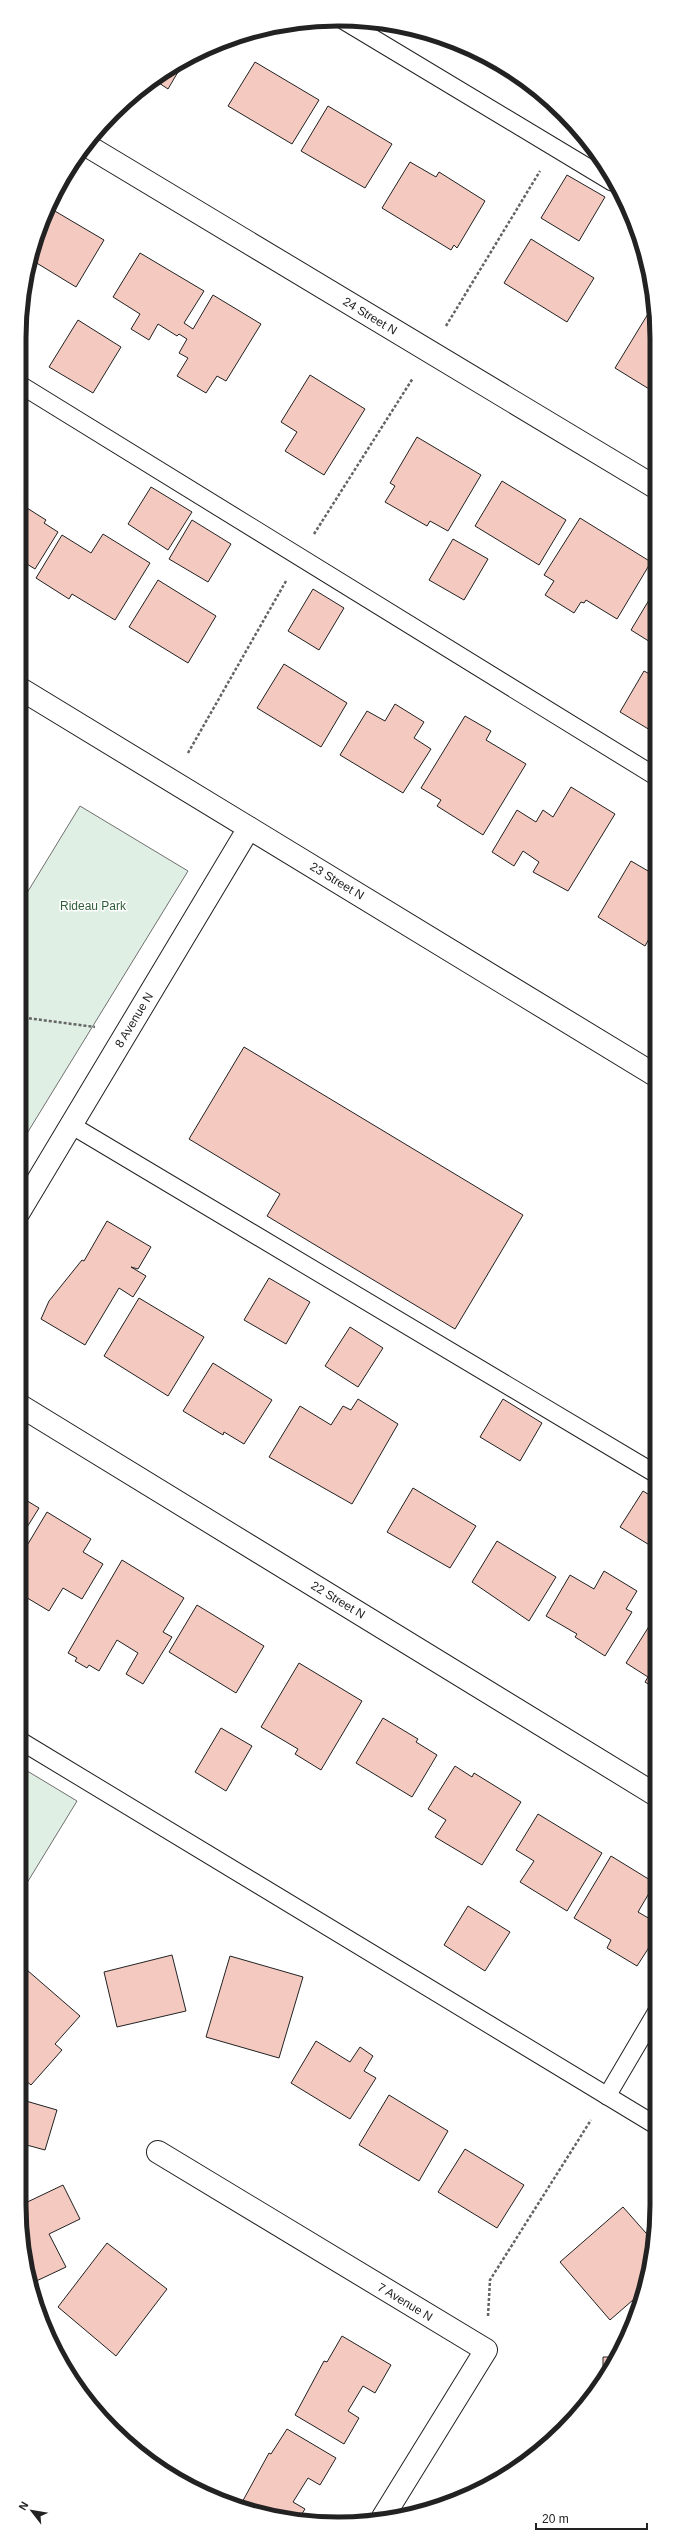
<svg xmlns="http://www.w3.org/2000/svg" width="676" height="2543" viewBox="0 0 676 2543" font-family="Helvetica,sans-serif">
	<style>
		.green { fill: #e0efe3; stroke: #6f6f6f }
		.building { fill: #f3c9c0; stroke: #222 }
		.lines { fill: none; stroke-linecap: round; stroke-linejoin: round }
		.lane-casing { stroke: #222; stroke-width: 19 }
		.street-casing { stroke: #222; stroke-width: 24 }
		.secondary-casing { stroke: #222; stroke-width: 24 }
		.path { stroke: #646464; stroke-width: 2.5; stroke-dasharray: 3 2; stroke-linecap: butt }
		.lane { stroke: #fff; stroke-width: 17 }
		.street { stroke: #fff; stroke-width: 22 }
		.secondary { stroke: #fff; stroke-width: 22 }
		.labels { text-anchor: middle; stroke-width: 3; stroke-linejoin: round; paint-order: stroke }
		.street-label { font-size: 12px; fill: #222; stroke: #fff }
		.park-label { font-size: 12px; fill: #2f5e38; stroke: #fff }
		.rim { fill: none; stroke: #222; stroke-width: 5 }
	</style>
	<rect width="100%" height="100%" fill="#fff"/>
	<g class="green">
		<path d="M80,806L188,871L26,1135L24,1160L19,1168V906Z"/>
		<path d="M19,1766L77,1801L19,1896Z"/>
	</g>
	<g class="building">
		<path d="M185,60L168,89L153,79L161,73Z"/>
		<path d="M255,62L319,100L292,144L228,106Z"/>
		<path d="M328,106L392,144L365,188L301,151Z"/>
		<path d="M410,162L436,177L439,172L485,201L457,248L454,245L451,250L382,208Z"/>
		<path d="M567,175L605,197L579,241L541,218Z"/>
		<path d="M48,207L104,240L76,287L30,259Z"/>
		<path d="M531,239L594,278L567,322L504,283Z"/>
		<path d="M140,253L204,291L184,323L193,329L213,295L261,324L226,381L217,376L206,393L177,376L188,358L179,353L187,339L179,334L177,336L158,324L149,340L131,329L140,314L113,297Z"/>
		<path d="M654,304V392L615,368Z"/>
		<path d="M78,320L121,347L93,393L49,367Z"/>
		<path d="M310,375L365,409L324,475L285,451L297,432L281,422Z"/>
		<path d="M417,437L481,475L448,531L430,521L427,526L385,502L395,486L390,483Z"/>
		<path d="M502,481L566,520L539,565L475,526Z"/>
		<path d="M151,487L192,512L168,550L128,524Z"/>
		<path d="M19,503L46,520L44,523L58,532L35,569L22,561L19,566Z"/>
		<path d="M580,518L651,562L617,619L586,600L584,603L581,602L574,613L545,595L554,581L544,575Z"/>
		<path d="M192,520L231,544L208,582L169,559Z"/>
		<path d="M103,534L150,563L115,620L72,594L69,599L36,578L62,535L91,553Z"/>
		<path d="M453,539L488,559L464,600L429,580Z"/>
		<path d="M158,580L216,616L188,663L129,627Z"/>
		<path d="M313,589L344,608L319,650L288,631Z"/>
		<path d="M655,590V645L631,630Z"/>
		<path d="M284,664L347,703L321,747L257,708Z"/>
		<path d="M644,671L655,677V733L620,712Z"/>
		<path d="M395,704L424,722L414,738L431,749L403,793L340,755L367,711L385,721Z"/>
		<path d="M465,716L491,731L486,740L526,764L483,835L437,806L441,800L421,788Z"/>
		<path d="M571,787L615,814L568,891L533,872L539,862L523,851L514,866L492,852L517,810L536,822L543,810L553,817Z"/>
		<path d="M631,861L655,875V928L645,946L598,917Z"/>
		<path d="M244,1047L523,1215L455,1329L267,1216L280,1194L189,1139Z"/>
		<path d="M107,1221L151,1247L138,1269L131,1267L146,1276L133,1297L119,1288L85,1345L41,1319L49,1301L82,1260L84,1261Z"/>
		<path d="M269,1278L310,1302L286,1344L244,1320Z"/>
		<path d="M139,1298L204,1337L168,1396L104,1356Z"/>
		<path d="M350,1327L383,1348L358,1387L325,1366Z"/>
		<path d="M213,1363L272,1400L244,1444L224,1432L223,1435L183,1411Z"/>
		<path d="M358,1399L398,1424L352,1504L269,1457L300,1406L331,1425L343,1406L351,1410Z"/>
		<path d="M503,1399L542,1423L520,1461L480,1437Z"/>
		<path d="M413,1488L476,1526L450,1568L387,1532Z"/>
		<path d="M643,1491L656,1499V1549L620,1527Z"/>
		<path d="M19,1496L39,1508L19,1540Z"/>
		<path d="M47,1512L91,1539L83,1552L103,1564L82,1599L63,1588L49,1611L19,1593V1559Z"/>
		<path d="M497,1541L556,1577L529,1621L472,1582Z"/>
		<path d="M122,1560L184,1598L163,1632L172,1637L143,1684L126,1674L138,1653L117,1640L99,1671L89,1665L87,1668L75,1661L77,1658L68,1653Z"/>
		<path d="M604,1571L637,1591L626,1609L632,1612L605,1656L575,1637L577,1634L546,1616L570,1575L594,1589Z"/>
		<path d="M197,1605L264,1646L236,1693L169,1652Z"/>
		<path d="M653,1620L656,1622V1689L645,1682L648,1677L626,1663Z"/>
		<path d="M299,1663L362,1701L321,1770L295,1754L298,1749L261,1727Z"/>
		<path d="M383,1718L418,1739L416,1742L437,1755L412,1797L356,1763Z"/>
		<path d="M221,1728L252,1746L226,1791L195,1772Z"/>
		<path d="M455,1766L472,1777L474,1773L521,1802L482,1865L435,1837L446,1820L428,1809Z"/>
		<path d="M538,1814L602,1853L567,1911L520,1882L534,1861L516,1850Z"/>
		<path d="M611,1856L655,1883L638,1912L657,1923V1935L637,1966L607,1948L611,1940L574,1918Z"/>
		<path d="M468,1906L510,1932L485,1971L444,1945Z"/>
		<path d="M172,1955L186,2011L117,2027L104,1972Z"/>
		<path d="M230,1956L303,1977L279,2058L206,2037Z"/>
		<path d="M27,1970L80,2016L55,2044L62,2050L31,2085L19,2075V1978Z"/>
		<path d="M316,2041L350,2062L360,2047L373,2056L364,2071L376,2078L350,2119L291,2083Z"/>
		<path d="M389,2095L448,2131L419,2181L359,2145Z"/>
		<path d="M19,2099L57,2110L45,2150L23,2144L19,2157Z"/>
		<path d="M465,2149L524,2185L497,2228L438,2192Z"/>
		<path d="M63,2185L80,2219L49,2234L66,2267L30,2284L25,2267L19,2206Z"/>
		<path d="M623,2207L653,2241L651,2267L641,2293L610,2320L560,2262Z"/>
		<path d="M107,2243L167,2289L116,2356L58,2307Z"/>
		<path d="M342,2336L391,2365L375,2393L363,2386L348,2411L359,2418L344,2444L295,2415L324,2361L327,2362Z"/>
		<path d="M603,2357H617L603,2381Z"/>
		<path d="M287,2429L336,2458L320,2485L308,2478L293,2502L305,2509L298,2520L255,2513L237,2506H240L269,2453L271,2454Z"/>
	</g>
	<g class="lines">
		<defs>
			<g id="lane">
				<path d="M341,19L612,182"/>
				<path d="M19,384L655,776"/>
				<path d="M71,1125L656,1474"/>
				<path d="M19,1740L657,2126"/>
				<path d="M607,2096L657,2011"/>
			</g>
			<g id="street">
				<path d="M86,145L655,487"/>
				<path d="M19,1212L249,828"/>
				<path d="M19,1405L656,1795"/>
				<path d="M158,2152L486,2350L383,2517"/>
			</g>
			<path id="secondary" d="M19,688L655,1075"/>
		</defs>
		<use href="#lane" class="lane-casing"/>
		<use href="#street" class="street-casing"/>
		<use href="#secondary" class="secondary-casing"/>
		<g class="path">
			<path d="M446,326L540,171"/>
			<path d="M314,534L413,378"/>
			<path d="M188,753L286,581"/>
			<path d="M19,1017L95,1027"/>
			<path d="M488,2316L490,2280L591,2120"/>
		</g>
		<use href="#lane" class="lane"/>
		<use href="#street" class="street"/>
		<use href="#secondary" class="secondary"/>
	</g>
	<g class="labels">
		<g class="street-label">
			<text transform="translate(370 316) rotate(31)" y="4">24 Street N</text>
			<text transform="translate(337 881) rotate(31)" y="4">23 Street N</text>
			<text transform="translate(134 1020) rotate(-59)" y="4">8 Avenue N</text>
			<text transform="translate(338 1600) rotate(31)" y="4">22 Street N</text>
			<text transform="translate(405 2302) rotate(31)" y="4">7 Avenue N</text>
		</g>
		<g class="park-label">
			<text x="93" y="910">Rideau Park</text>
		</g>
	</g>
	<path d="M0 0H676V2543H0ZM338 26H338A312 312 0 0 1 650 338V2205A312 312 0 0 1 338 2517H338A312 312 0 0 1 26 2205V338A312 312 0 0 1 338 26Z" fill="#fff" fill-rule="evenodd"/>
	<path class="rim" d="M338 26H338A312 312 0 0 1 650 338V2205A312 312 0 0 1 338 2517H338A312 312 0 0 1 26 2205V338A312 312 0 0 1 338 26Z"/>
	<g transform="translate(32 2511) rotate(301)" stroke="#ffffff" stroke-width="3" paint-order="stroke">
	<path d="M0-3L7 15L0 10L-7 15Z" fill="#222222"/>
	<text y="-6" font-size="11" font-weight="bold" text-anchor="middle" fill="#222222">N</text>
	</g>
	<path d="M536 2523v6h111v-6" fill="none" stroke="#222222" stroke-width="2"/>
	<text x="542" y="2523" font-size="12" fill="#222222" stroke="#ffffff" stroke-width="3" paint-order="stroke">20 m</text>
</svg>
